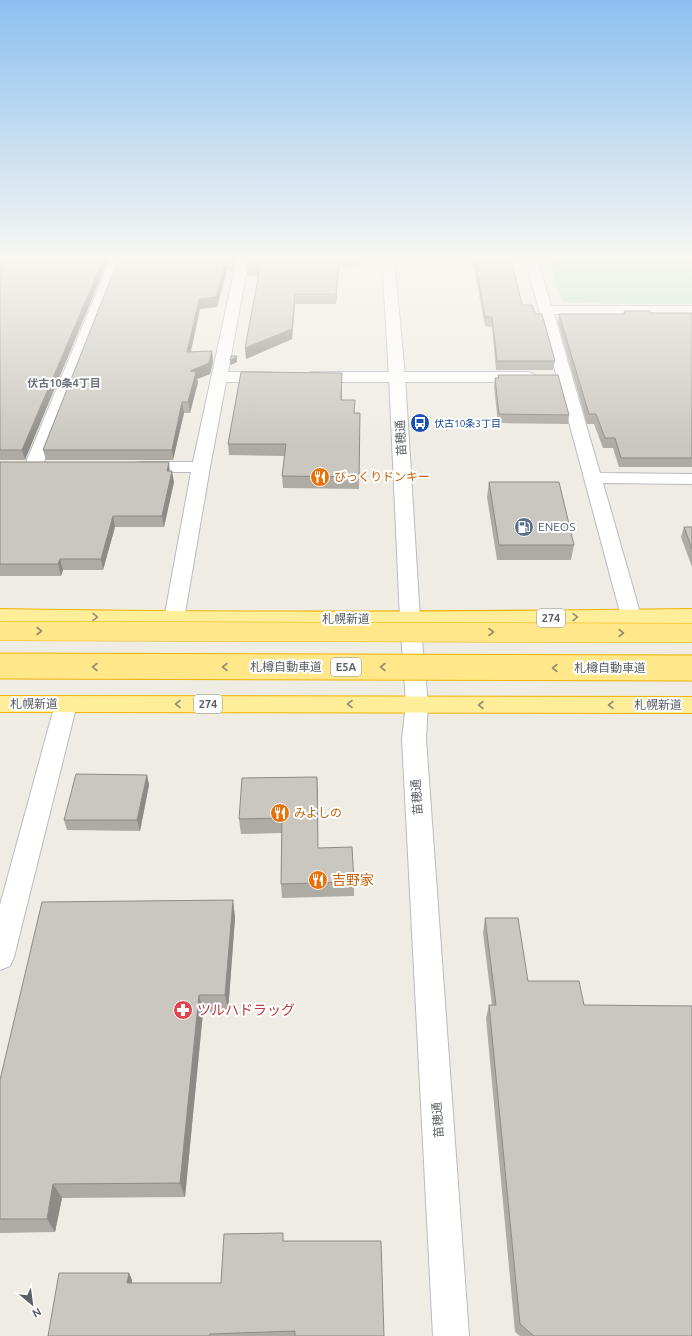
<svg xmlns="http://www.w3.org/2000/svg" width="692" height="1336" viewBox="0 0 692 1336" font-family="Ubuntu,'Noto Sans JP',sans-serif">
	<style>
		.green { fill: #bee8c0 }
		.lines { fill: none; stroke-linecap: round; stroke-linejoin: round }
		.minor-casing { stroke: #b8bbc0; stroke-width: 2 }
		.tertiary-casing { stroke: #b8bbc0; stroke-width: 2 }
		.trunk-casing { stroke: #f2b200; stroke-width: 2 }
		.minor { fill: #fff; fill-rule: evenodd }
		.tertiary { fill: #fff; fill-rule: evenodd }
		.trunk { fill: #fe9; fill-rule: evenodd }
		.motorway-bridge-far1-casing { stroke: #f2b200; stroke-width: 20; stroke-linecap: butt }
		.motorway-bridge-casing { stroke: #f2b200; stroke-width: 27; stroke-linecap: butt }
		.motorway-bridge-far1 { stroke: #ffe78a; stroke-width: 19 }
		.motorway-bridge { stroke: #ffe78a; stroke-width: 25 }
		.wall { fill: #aeaba5 }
		.shaded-wall { fill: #8d8b86 }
		.building { fill: #cac7c0; stroke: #8d8b86 }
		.oneway { stroke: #949177 }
		.oneway2 { stroke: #948f72 }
		.labels { text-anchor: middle; stroke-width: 4; stroke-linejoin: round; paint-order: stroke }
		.far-transit-label { font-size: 10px; fill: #164399; stroke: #fff; text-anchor: start }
		.far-neighbourhood-label { font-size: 11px; font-weight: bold; fill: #6c7177; stroke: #fff }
		.shield { fill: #fff; stroke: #8c8f93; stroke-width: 1 }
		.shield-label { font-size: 11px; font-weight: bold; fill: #5b5f65 }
		.street-label { font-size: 12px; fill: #5b5f65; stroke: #fff }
		.food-label { font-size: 12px; fill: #c56008; stroke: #fff; text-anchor: start }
		.service-label { font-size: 12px; fill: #4e5e75; stroke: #fff; text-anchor: start }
		.near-food-label { font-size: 14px; fill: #c56008; stroke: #fff; text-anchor: start }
		.near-health-label { font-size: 14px; fill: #be3a42; stroke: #fff; text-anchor: start }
	</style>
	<rect width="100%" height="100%" fill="#efede3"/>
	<path class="green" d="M548,258H692V304L569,303L562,301Z"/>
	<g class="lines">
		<defs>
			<g id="minor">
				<path d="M111,258H123L42,467L39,471L33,472L27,471L24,467Z"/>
				<path d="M237,258H249L228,372H270L276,374L278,377L276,380L270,382H226L210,467L184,619L181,624L174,626L167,624L164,619L191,472H140L134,471L131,467L134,463L140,462H193Z"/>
				<path d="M525,258H537L551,306H692V314H554L600,473L692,474V484L603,483L641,616L638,621L631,623L624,621L621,616Z"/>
				<path d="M312,372H528L534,374L536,377L534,380L528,382H312L306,380L304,377L306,374Z"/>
				<path d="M66,696L74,698L77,704L14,957L10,966L0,970V905L55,704L58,698Z"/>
			</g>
			<path id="tertiary" d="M382,258H394L405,376L420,619L428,704L426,739L469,1336H433L402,739L406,704L400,619L389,376Z"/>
			<g id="trunk">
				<path d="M0,609C231,613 461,612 692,609V623C461,626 231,627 0,623Z"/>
				<path d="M0,696L692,697V713L0,712Z"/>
			</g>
		</defs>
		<use href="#minor" class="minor-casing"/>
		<use href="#tertiary" class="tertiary-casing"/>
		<use href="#trunk" class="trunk-casing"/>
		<use href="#minor" class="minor"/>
		<use href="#tertiary" class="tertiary"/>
		<use href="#trunk" class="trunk"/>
		<defs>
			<path id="motorway-bridge-far1" d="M0,631L692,633"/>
			<path id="motorway-bridge" d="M0,666L692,668"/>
		</defs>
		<use href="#motorway-bridge-far1" class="motorway-bridge-far1-casing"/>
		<use href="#motorway-bridge" class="motorway-bridge-casing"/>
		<use href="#motorway-bridge-far1" class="motorway-bridge-far1"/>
		<use href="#motorway-bridge" class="motorway-bridge"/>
	</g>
	<g class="wall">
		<path d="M0,258L25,460H0Z"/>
		<path d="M119,258H236L232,272L227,270L217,307L200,309L191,352L212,351L213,362L210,374L197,379L198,382L190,413H184L173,460H46L43,450Z"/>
		<path d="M248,258H360L359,267H339L336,304H295L292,339L246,359L258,277L247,275V265Z"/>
		<path d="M472,258H511L522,305L535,314L555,361L553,370H496L492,327L485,326Z"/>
		<path d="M624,311L651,313H692V467H619L613,448H603L594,424H587L558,323L559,314H623Z"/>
		<path d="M498,375L569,415L568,424L498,423L494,387L495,378H498Z"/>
		<path d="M342,384V400L354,413H360L359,489L283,488L282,476L285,456L229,455L228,444Z"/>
		<path d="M0,462L170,471L174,482L164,527H115L103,570H63L61,576H0Z"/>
		<path d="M489,482L574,545L571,560H497L487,497Z"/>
		<path d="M684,527H692V567L681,537Z"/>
		<path d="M147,775L149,785L140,831L67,830L64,820Z"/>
		<path d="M318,792V848L354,882V896L282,898L281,884L282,833L241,834L239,819Z"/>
		<path d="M233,900L235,918L228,1012H203L185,1197L62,1198L55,1232L0,1233V1080Z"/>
		<path d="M485,918L528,981L584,1005L692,1336H520L515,1332L486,1018L489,1005H492L483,933Z"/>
		<path d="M284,1241L384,1336H48L129,1273L132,1280V1283H221Z"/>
	</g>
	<g class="shaded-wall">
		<path d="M104,258H109L25,460L22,450Z"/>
		<path d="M233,258H236L232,272V262Z"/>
		<path d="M339,258V267L336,304V294Z"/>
		<path d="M226,261L227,270L217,307L200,309L188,362L187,352L199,299Z"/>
		<path d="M295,294V304L292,339L246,359L245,348Z"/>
		<path d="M212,351L213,362L210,374L197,379L198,382L190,413L188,402L190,371Z"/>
		<path d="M237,357V362L231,365L230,360Z"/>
		<path d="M182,402L184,413L173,460L172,450Z"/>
		<path d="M169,462L170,474L167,471Z"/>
		<path d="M172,471L174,482L164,527L162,516Z"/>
		<path d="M113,516L115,527L103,570L101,559Z"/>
		<path d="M60,559L63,570L61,576L58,564Z"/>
		<path d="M147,775L149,785L140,831L137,820Z"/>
		<path d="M317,777L318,792V862V848Z"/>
		<path d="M233,900L235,918L228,1012L225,995Z"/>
		<path d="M199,995L203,1012L185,1197L180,1183Z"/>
		<path d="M53,1184L62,1198L55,1232L47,1219Z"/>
		<path d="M129,1273L132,1280L131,1289L127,1283Z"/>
	</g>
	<g class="building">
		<path d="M0,258H104L22,450H0Z"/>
		<path d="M119,258H233L232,262L226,261L216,297L199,299L187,352L212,351L209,363L190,371L196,372L188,402H182L172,450H43Z"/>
		<path d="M248,258H339L336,294H295L292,329L245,348L260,268L247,265Z"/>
		<path d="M475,258H511L522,305H532L535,314H542L555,361H497L492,317H485Z"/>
		<path d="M624,311H650L651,313H692V458H621L615,438H605L596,414H589L559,314H625Z"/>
		<path d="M231,356H237V357L230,360Z"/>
		<path d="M241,372L342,373L341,400H355L354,413H360L359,477L282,476L286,444H228Z"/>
		<path d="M498,375H558L569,415L499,414L495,378H499Z"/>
		<path d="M0,462H169L167,471H172L162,516H113L101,559H60L58,564H0Z"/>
		<path d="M489,482H559L574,545H499Z"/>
		<path d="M684,527H692V549Z"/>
		<path d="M76,774L147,775L137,820H64Z"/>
		<path d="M317,777L318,848L352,847L354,882L281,884L282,818L239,819L242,778Z"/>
		<path d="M233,900L225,995H199L180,1183L53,1184L47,1219H0V1080L42,902Z"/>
		<path d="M485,918H518L528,981H579L584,1005L692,1006V1336H534L520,1324L489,1005H496Z"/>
		<path d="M283,1233V1241H381L384,1336H295V1331L210,1334L209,1336H48L59,1273H129L127,1283H221L224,1234Z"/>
	</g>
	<defs><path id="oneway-chevron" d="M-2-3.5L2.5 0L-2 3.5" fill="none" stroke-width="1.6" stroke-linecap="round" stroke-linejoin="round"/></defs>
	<g class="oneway">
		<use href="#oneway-chevron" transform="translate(95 617) rotate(1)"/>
		<use href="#oneway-chevron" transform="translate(575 617) rotate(-1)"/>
		<use href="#oneway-chevron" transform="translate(178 704) rotate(-180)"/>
		<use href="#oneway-chevron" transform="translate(350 704) rotate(180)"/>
		<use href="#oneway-chevron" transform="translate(481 705) rotate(-180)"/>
		<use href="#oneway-chevron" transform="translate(611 705) rotate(-180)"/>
	</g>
	<g class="oneway2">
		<use href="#oneway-chevron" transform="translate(39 631)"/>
		<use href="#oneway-chevron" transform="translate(491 632)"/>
		<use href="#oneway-chevron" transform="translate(621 633)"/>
		<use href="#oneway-chevron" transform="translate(95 667) rotate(-180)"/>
		<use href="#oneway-chevron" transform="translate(225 667) rotate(-180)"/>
		<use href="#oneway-chevron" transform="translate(383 667) rotate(-180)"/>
		<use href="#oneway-chevron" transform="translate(555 668) rotate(-180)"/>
	</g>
	<linearGradient id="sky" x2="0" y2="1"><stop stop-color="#8cc0f1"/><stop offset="0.58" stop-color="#f8f7f2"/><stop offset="1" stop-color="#f8f7f2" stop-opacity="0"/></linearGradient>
	<rect width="692" height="445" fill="url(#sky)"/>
	<defs>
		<symbol id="bus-disc" viewBox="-11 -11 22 22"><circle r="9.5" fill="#1a4fb4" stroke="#fff"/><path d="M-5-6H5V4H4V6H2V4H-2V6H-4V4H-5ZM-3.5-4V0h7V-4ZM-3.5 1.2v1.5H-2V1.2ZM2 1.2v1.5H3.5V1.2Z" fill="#fff"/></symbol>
		<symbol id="restaurant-disc" viewBox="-11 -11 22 22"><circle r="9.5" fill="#e8710a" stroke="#fff"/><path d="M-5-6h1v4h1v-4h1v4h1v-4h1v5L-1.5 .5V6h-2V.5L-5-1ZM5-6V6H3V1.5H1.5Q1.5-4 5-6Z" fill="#fff"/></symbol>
		<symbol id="fuel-disc" viewBox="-11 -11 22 22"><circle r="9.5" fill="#5c6f8a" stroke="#fff"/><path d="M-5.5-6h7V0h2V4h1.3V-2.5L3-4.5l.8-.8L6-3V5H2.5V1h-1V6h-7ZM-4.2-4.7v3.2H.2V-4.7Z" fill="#fff"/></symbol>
		<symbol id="pharmacy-disc" viewBox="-11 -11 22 22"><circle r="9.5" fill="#e0444e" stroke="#fff"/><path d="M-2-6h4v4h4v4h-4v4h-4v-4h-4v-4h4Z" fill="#fff"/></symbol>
	</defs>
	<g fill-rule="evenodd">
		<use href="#bus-disc" x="409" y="412" width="22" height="22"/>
		<use href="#restaurant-disc" x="309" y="466" width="22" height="22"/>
		<use href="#fuel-disc" x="513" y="516" width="22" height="22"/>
		<use href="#restaurant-disc" x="269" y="802" width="22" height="22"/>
		<use href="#restaurant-disc" x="307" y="869" width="22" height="22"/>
		<use href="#pharmacy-disc" x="172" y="999" width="22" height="22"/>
	</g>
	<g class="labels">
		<g class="far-transit-label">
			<text x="434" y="427">伏古10条3丁目</text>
		</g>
		<g class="far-neighbourhood-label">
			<text x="64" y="387">伏古10条4丁目</text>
		</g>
		<g class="shield">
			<rect x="537" y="609" width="28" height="18" rx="3"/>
			<rect x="331" y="658" width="30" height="18" rx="3"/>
			<rect x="194" y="695" width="28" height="18" rx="3"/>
		</g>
		<g class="shield-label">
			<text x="551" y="622">274</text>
			<text x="346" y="671">E5A</text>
			<text x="208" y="708">274</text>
		</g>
		<g class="street-label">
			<text transform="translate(401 438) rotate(-93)" y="4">苗穂通</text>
			<text x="346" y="623">札幌新道</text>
			<text x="286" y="671">札樽自動車道</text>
			<text x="610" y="672">札樽自動車道</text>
			<text x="34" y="708">札幌新道</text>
			<text x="658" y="709">札幌新道</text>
			<text transform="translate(417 797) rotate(-94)" y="4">苗穂通</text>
			<text transform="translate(438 1120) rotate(-94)" y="4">苗穂通</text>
		</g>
		<g class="food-label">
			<text x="334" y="481">びっくりドンキー</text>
			<text x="294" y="817">みよしの</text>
		</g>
		<g class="service-label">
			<text x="538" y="531">ENEOS</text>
		</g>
		<g class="near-food-label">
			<text x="332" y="885">吉野家</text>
		</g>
		<g class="near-health-label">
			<text x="197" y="1015">ツルハドラッグ</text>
		</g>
	</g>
	<g transform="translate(32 1304) rotate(151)" stroke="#ffffff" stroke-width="3" paint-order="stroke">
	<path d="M0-3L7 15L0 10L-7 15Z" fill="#5b5f65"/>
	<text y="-6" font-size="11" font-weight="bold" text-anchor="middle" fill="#5b5f65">N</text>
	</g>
</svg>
